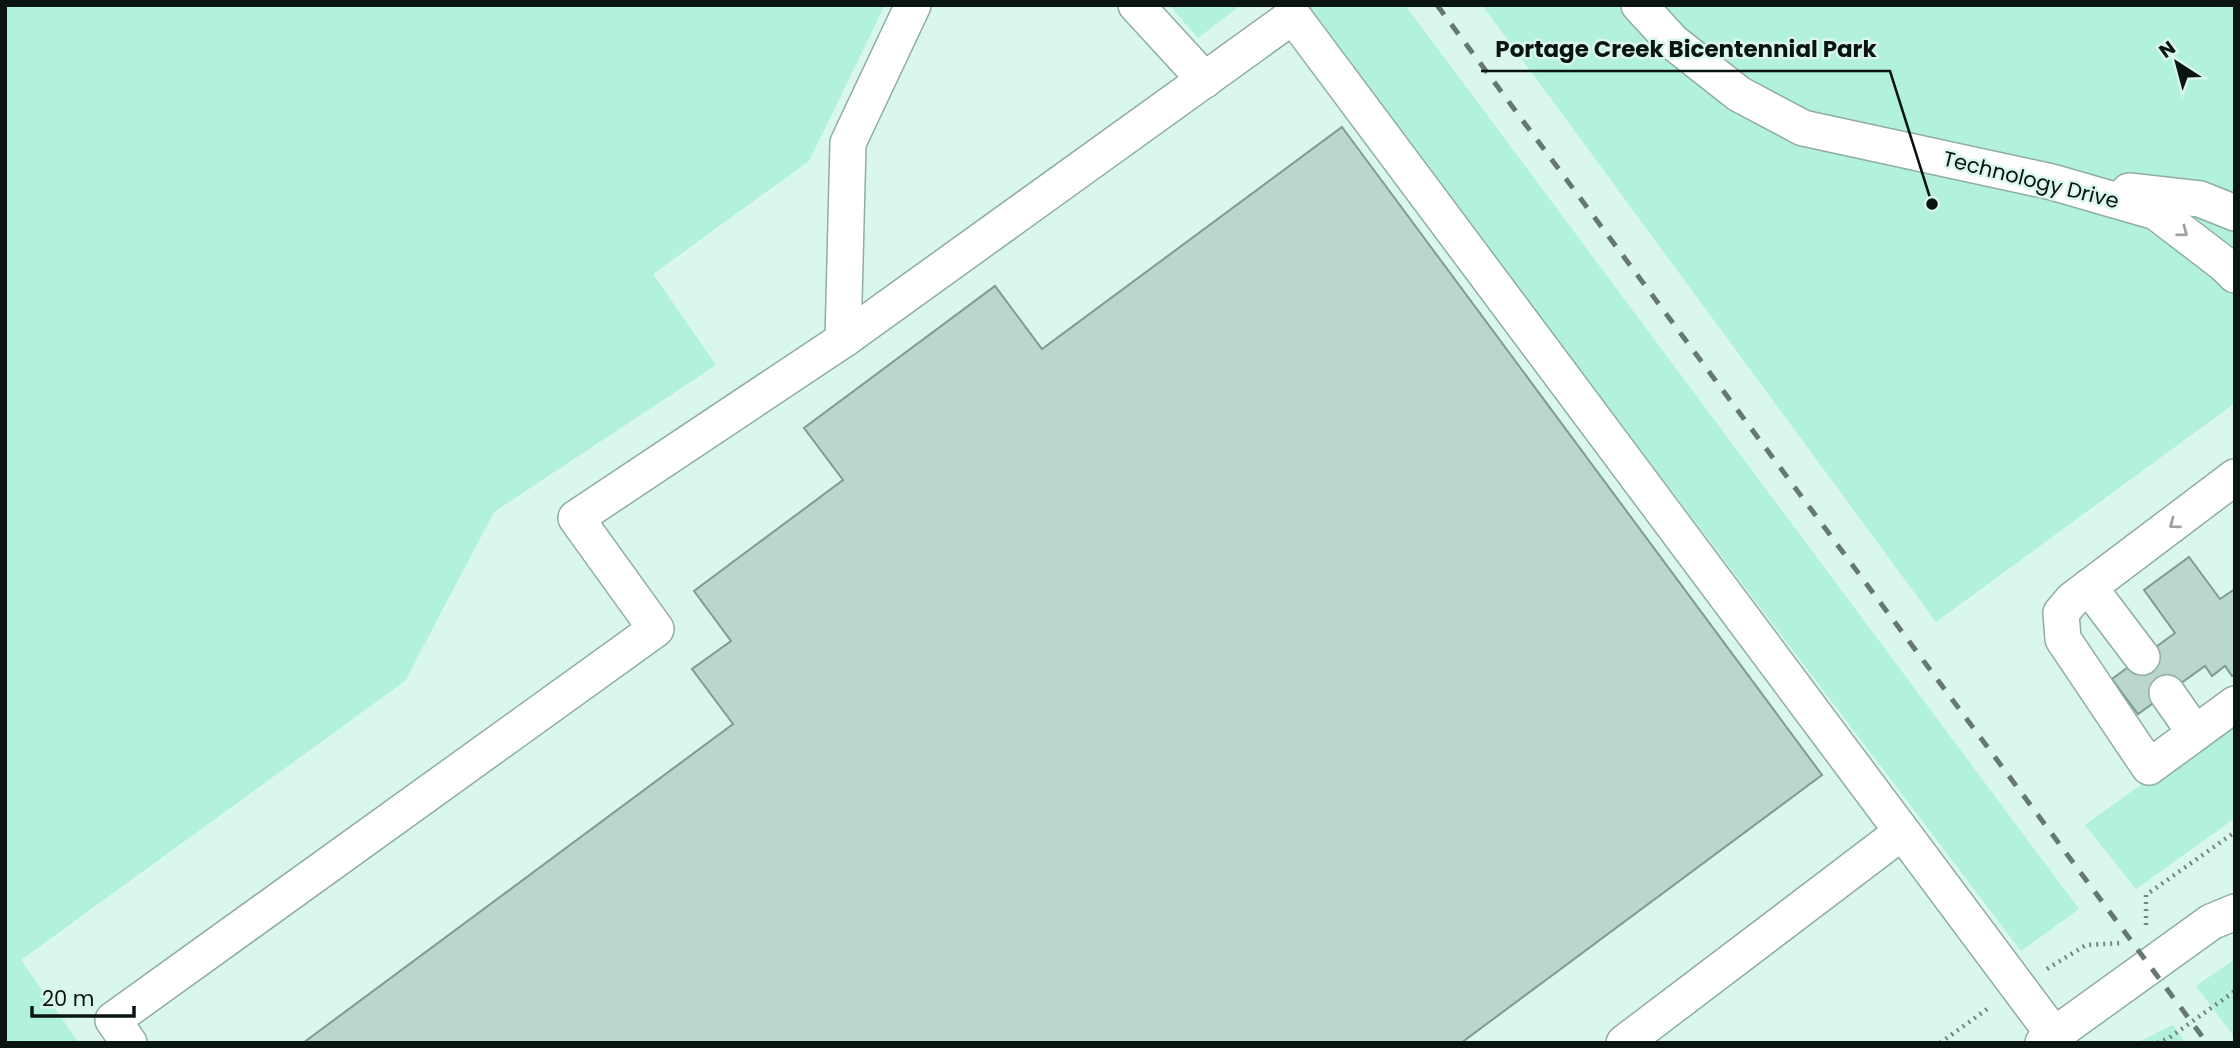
<svg xmlns="http://www.w3.org/2000/svg" width="2240" height="1048" viewBox="0 0 2240 1048" font-family="Poppins,sans-serif">
	<style>
		.green { fill: #b1f1dd }
		.building { fill: #bad7cd; stroke: #809b92; stroke-width: 2 }
		.lines { fill: none; stroke-linecap: round; stroke-linejoin: round }
		.minor-tunnel { stroke: #bad5cc; stroke-width: 35; stroke-dasharray: 35 18; stroke-linecap: butt }
		.minor-casing { stroke: #90aca3; stroke-width: 38 }
		.path { stroke: #738781; stroke-width: 4.5; stroke-dasharray: 2 5; stroke-linecap: butt }
		.minor { stroke: #fff; stroke-width: 35 }
		.rail { stroke: #657872; stroke-width: 5; stroke-dasharray: 12 12; stroke-linecap: butt }
		.oneway { stroke: #9da1a0 }
		.labels { text-anchor: middle; stroke-width: 5; stroke-linejoin: round; paint-order: stroke }
		.street-label { font-size: 21px; fill: #0a1411; stroke: #d9f7ed }
		.leader { fill: none; stroke: #0a1411; stroke-width: 2.5 }
		.callout-dot { fill: #0a1411; stroke: #d9f7ed; stroke-width: 2.5 }
		.callout-label { font-size: 23px; text-anchor: middle; font-weight: bold; fill: #0a1411; stroke: #d9f7ed; stroke-width: 5; stroke-linejoin: round; paint-order: stroke }
	</style>
	<rect width="100%" height="100%" fill="#d9f7ed"/>
	<g class="green">
		<path d="M5,5H885L809,161L653,274L716,365L494,512L405,681L21,960L79,1043H5Z"/>
		<path d="M1169,5H1241L1198,38Z"/>
		<path d="M1303,5H1405L2079,909L2021,951Z"/>
		<path d="M1482,5H2235V403L1936,622Z"/>
		<path d="M2235,717V818L2136,889L2085,825Z"/>
		<path d="M2235,959V1038L2196,986Z"/>
		<path d="M2173,1025L2186,1043H2137Z"/>
	</g>
	<g class="building">
		<path d="M1342,127L1822,775L1461,1043H303L733,724L692,669L731,641L694,591L843,480L804,428L995,286L1042,349Z"/>
		<path d="M2189,557L2220,599L2235,589V674L2232,676L2225,666L2212,676L2205,666L2138,714L2112,679L2175,633L2144,590Z"/>
	</g>
	<g class="lines">
		<path class="minor-tunnel" d="M2142,657L2167,693"/>
		<defs>
			<g id="minor">
				<path d="M1136,5L1205,80"/>
				<path d="M1639,5L1673,42L1739,94L1803,128L2052,182L2156,212L2224,264L2235,275"/>
				<path d="M2129,191L2200,199L2235,213"/>
				<path d="M843,340L848,143L913,5"/>
				<path d="M2235,477L2072,600L2061,613L2063,639L2149,767L2235,704"/>
				<path d="M2089,587L2142,657"/>
				<path d="M2167,693L2195,733"/>
				<path d="M129,1043L113,1020L656,629L576,518L843,340L1293,16L2054,1035"/>
				<path d="M1624,1043L1902,832"/>
				<path d="M2043,1043L2211,922L2235,912"/>
			</g>
		</defs>
		<use href="#minor" class="minor-casing"/>
		<g class="path">
			<path d="M2146,925V895L2235,832"/>
			<path d="M2047,969L2086,945L2122,943"/>
			<path d="M1940,1043L1990,1007"/>
			<path d="M2157,1043L2169,1038L2235,991"/>
		</g>
		<use href="#minor" class="minor"/>
		<path class="rail" d="M1437,5L2207,1043"/>
	</g>
	<defs><path id="oneway-chevron" d="M-2-3.5L2.5 0L-2 3.5" fill="none" stroke-width="1.6" stroke-linecap="round" stroke-linejoin="round" transform="scale(1.75)"/></defs>
	<g class="oneway">
		<use href="#oneway-chevron" transform="translate(2183 232) rotate(37)"/>
		<use href="#oneway-chevron" transform="translate(2174 524) rotate(143)"/>
	</g>
	<g class="labels">
		<g class="street-label">
			<text transform="translate(2031 180) rotate(14)" y="7">Technology Drive</text>
		</g>
	</g>
	<path class="leader" d="M1932 204L1890 71H1481"/>
	<circle class="callout-dot" cx="1932" cy="204" r="7"/>
	<g class="callout-label">
		<text x="1686" y="57">Portage Creek Bicentennial Park</text>
	</g>
	<rect width="2240" height="1048" fill="none" stroke="#0a1411" stroke-width="14"/>
	<g transform="translate(2177 63) rotate(324)" stroke="#d9f7ed" stroke-width="5" paint-order="stroke">
	<path d="M0-5L12 26L0 18L-12 26Z" fill="#0a1411"/>
	<text y="-10" font-size="19" font-weight="bold" text-anchor="middle" fill="#0a1411">N</text>
	</g>
	<path d="M32 1006v10h102v-10" fill="none" stroke="#0a1411" stroke-width="3.5"/>
	<text x="42" y="1006" font-size="21" fill="#0a1411" stroke="#d9f7ed" stroke-width="5" paint-order="stroke">20 m</text>
</svg>
